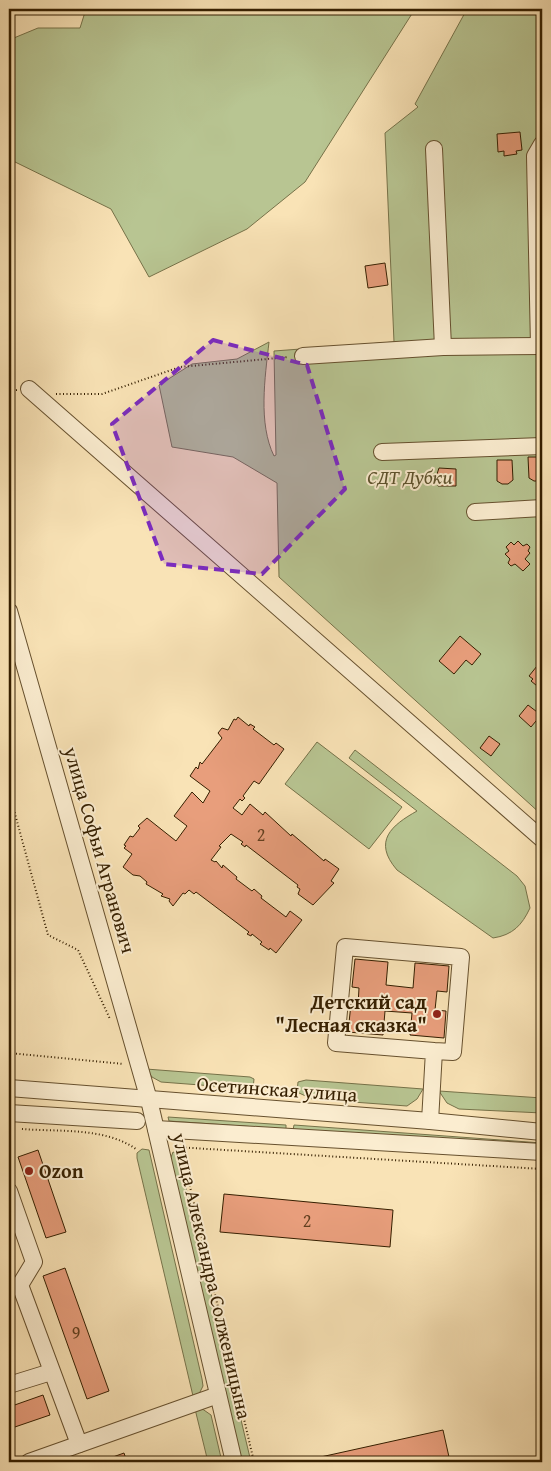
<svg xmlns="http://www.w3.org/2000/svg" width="551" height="1471" viewBox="0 0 551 1471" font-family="'Gentium Book Plus',serif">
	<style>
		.green { fill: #b8c592; stroke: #767249 }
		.building { fill: #e89e7c; stroke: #351f00 }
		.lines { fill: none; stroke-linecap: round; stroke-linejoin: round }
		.minor-casing { stroke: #66502e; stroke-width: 18 }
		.path { stroke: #351f00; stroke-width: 2; stroke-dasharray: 1 2.5; stroke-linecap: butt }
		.minor { stroke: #fbedd0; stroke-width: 16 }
		.marked { fill: #7b2cbf; fill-opacity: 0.2; stroke: #7b2cbf; stroke-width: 4; stroke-dasharray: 10 6; stroke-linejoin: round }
		.poi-dot { fill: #8f2418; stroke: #fbedd0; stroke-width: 2 }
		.labels { text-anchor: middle; stroke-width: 4; stroke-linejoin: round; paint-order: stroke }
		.number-label { font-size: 18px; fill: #623f1f }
		.park-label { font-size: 20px; font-style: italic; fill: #5c512c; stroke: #fbedd0 }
		.street-label { font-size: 20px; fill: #351f00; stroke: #fbedd0 }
		.poi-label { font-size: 20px; font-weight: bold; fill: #351f00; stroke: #fbedd0; text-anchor: end }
	</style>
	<rect width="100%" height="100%" fill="#f9e3b6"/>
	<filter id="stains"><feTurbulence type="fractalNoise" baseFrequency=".004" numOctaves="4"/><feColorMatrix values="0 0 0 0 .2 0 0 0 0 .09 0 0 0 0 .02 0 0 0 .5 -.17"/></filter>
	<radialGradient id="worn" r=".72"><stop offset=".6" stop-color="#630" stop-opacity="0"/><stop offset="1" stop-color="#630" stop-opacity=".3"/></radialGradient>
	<g class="green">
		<path d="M86,9H415L305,182L247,229L149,277L111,209L9,159V40L38,28H80Z"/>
		<path d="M467,9H542V815L279,577L277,483L233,457L172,447L159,385L192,364L237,359L269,342C265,378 258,423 274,456L276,455L274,351L394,342L385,133L418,107L415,104Z"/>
		<path d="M317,742L402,807L369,849L285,784Z"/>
		<path d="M355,750L517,876L525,886L530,908C522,925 513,935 493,938L397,870C372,841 392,825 417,811L349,758Z"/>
		<path d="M146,1069L250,1077L254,1079L253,1089L161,1082L152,1077Z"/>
		<path d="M306,1080L423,1089L417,1099L407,1106L312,1099L297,1092L298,1082Z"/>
		<path d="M439,1091L542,1098V1113L459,1109L447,1103Z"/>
		<path d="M168,1117L286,1125V1129L169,1121Z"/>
		<path d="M294,1125L542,1143V1148L293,1130Z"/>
		<path d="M142,1149L149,1150L202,1379L203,1386L199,1394L193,1396L137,1158V1153Z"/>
		<path d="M173,1152L178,1154L251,1462H241L170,1160Z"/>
		<path d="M201,1408L211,1415L222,1462H208L195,1409Z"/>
	</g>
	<g class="building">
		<path d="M520,132L522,150L516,151L517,154L504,156V151L498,152L497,134Z"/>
		<path d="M385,263L388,285L368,288L365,266Z"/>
		<path d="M528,457H542V481H534L529,478Z"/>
		<path d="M497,460H512L513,480L508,484H502L497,481Z"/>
		<path d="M439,468L456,469V486H438L437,474Z"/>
		<path d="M518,541L523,546L527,544L530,547L528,551L530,553L525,559L530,564L523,571L515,564L511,566L508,563L510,559L505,554L509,551L506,547L511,542L514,545Z"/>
		<path d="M460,636L481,654L472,665L466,660L454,674L439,661Z"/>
		<path d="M537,666L541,670L542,668V690L531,681L533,679L529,676Z"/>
		<path d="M528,705L541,715L531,727L519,716Z"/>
		<path d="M238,717L249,726L250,724L255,727L253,729L274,745L276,743L284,749L259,784L254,781L243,796L245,798L242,801L240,799L233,808L242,815L250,804L263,815L265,812L291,836L292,834L324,861L325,859L339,869L331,881L334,883L313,905L298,894L300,889L297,887L298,885L246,845L245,847L241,844L243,842L231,834L219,846L221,847L211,860L215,862L216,861L222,868L223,865L237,877L236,879L252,891L254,889L262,896L261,898L286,917L290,911L302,920L276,953L270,948L269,950L260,944L262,942L252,934L251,936L247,934L249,932L196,892L194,894L189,890L185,894L183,893L173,906L169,901L170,899L161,896L163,894L146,884L147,882L140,876L133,875L123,867L132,854L124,848L126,846L124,845L130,836L133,837L140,828L138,826L147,818L176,841L187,826L174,816L192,792L203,803L210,791L190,776L196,767L198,769L200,762L202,764L222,738L218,733L222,728L228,730L234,719L236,720Z"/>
		<path d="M489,736L500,744L491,756L480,748Z"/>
		<path d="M355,959L388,962L386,985L413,988L415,963L449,966L447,992L437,991L435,1010L446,1011L444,1038L410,1035L412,1013L385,1011L383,1035L348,1032L351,1004L358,1005L359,988L352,987Z"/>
		<path d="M38,1150L66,1232L46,1238L18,1157Z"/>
		<path d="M224,1194L393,1210L390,1247L220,1232Z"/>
		<path d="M65,1268L109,1391L87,1399L43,1276Z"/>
		<path d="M43,1395L50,1415L9,1429V1407Z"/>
		<path d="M443,1430L449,1457L427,1462H298Z"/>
		<path d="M124,1453L127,1462H99Z"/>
	</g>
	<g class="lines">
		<defs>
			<g id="minor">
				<path d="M434,149L443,347"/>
				<path d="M539,346L535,156L542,144"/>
				<path d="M303,356L443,347L542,346"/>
				<path d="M29,389L542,839"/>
				<path d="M382,452L542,446"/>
				<path d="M475,512L542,508"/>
				<path d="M9,611L149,1100L234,1462"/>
				<path d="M9,1088L430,1121L542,1132"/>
				<path d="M9,1113L137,1121"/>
				<path d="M430,1121L434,1051L336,1043L345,947L461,957L453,1052L434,1051"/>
				<path d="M156,1129L542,1152"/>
				<path d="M9,1191L34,1262L20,1285L79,1444"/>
				<path d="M9,1385L51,1372"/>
				<path d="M29,1462L218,1395"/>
			</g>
		</defs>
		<use href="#minor" class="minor-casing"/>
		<g class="path">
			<path d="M9,391L17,390"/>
			<path d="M56,394H102L180,367L289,357"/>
			<path d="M9,792L48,935L78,950L110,1019"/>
			<path d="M9,1053L124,1064"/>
			<path d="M22,1129C59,1132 104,1127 136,1149"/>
			<path d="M175,1147L542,1169"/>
			<path d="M181,1148L254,1462"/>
		</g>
		<use href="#minor" class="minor"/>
	</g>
	<path class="marked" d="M213,340L307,365L345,489L262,574L164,564L112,424Z"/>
	<g class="poi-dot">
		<circle cx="437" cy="1014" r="5"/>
		<circle cx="29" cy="1171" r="5"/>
	</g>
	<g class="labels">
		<g class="number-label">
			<text x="261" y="841">2</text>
			<text x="307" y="1227">2</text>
			<text x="76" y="1339">9</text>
		</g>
		<g class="park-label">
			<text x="410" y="484">СДТ Дубки</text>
		</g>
		<g class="street-label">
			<text transform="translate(100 850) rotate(74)" y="7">улица Софьи Агранович</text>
			<text transform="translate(277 1089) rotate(4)" y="7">Осетинская улица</text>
			<text transform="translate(212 1276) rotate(77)" y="7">улица Александра Солженицына</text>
		</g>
		<g class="poi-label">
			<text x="427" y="1009">Детский сад<tspan x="427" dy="23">"Лесная сказка"</tspan></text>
			<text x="39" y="1178" text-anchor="start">Ozon</text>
		</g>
	</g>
	<rect width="551" height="1471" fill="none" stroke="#f9e3b6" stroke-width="30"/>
	<rect x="10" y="10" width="531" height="1451" fill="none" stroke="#351f00" stroke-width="2.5"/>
	<rect x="15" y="15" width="521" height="1441" fill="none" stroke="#351f00"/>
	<rect width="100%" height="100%" filter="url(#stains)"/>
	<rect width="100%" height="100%" fill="url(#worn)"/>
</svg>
